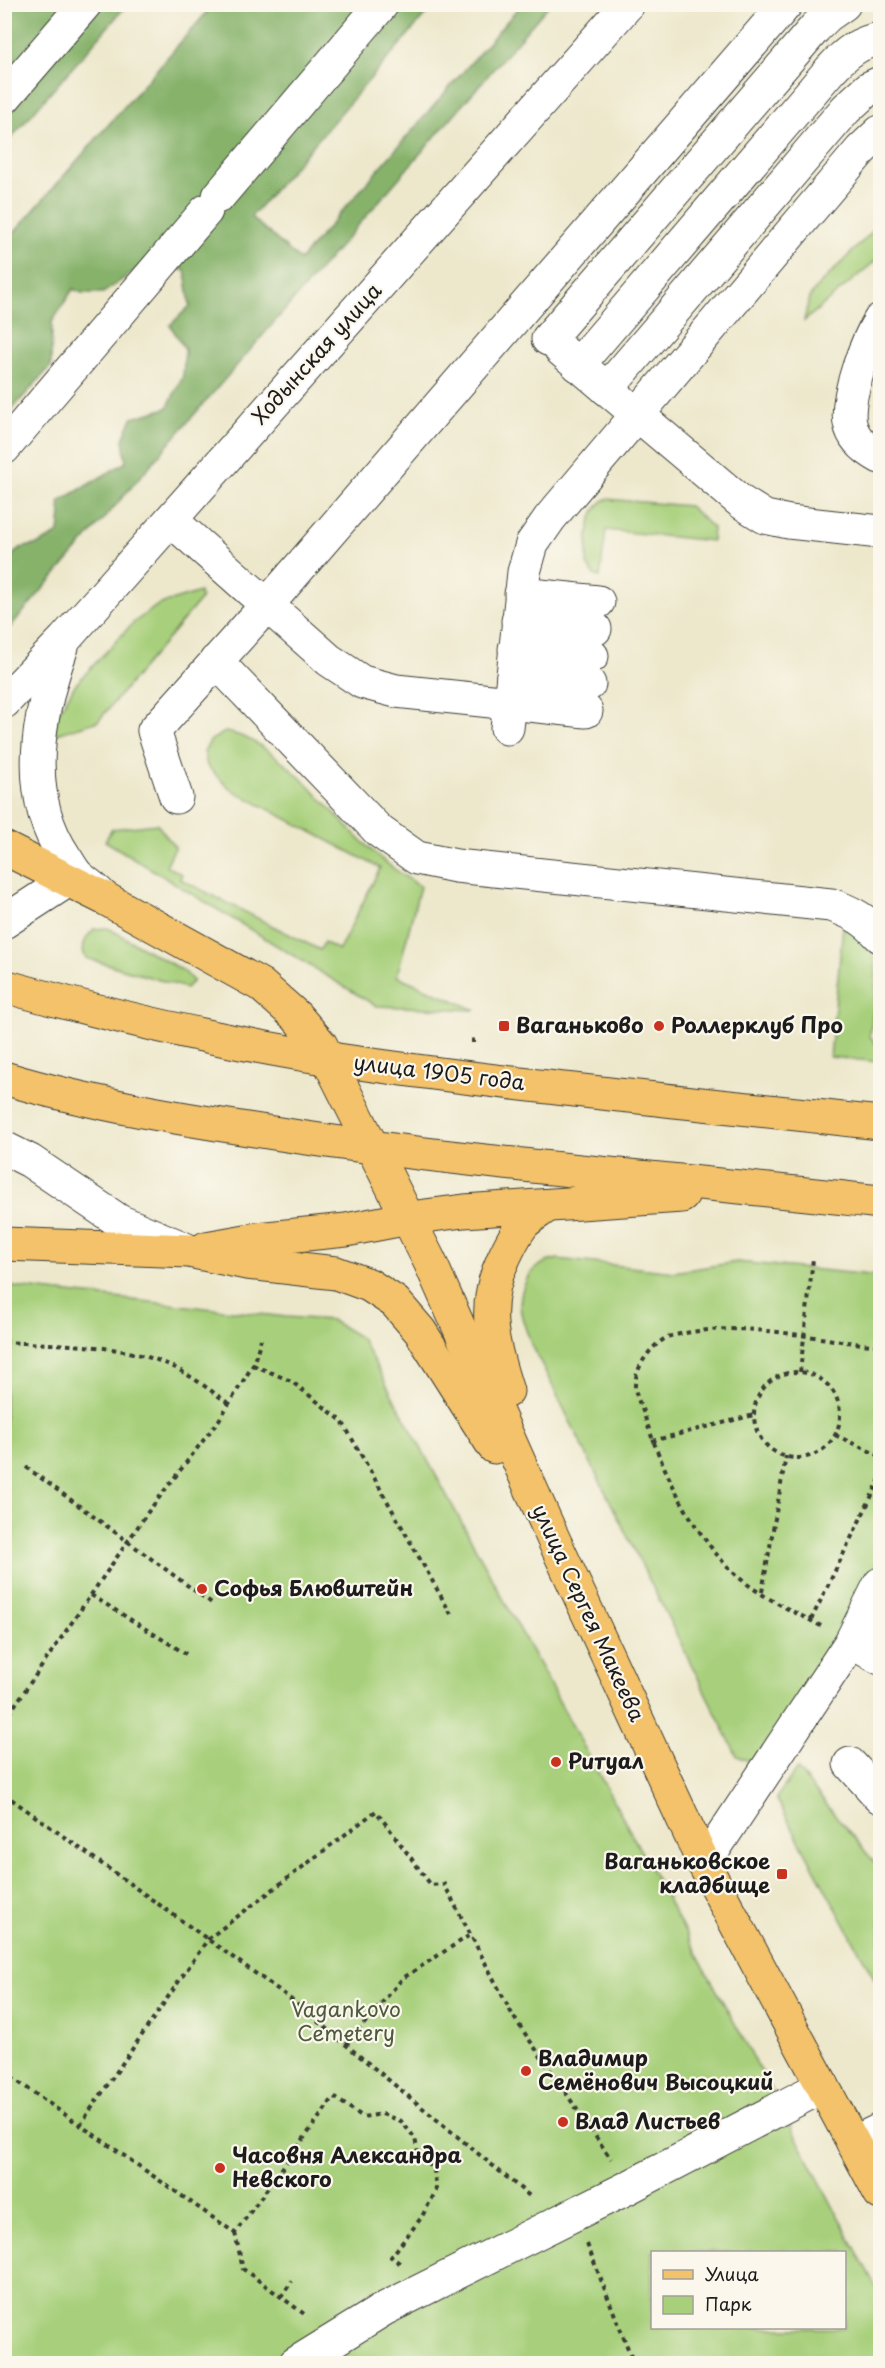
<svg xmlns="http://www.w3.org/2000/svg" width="885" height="2368" viewBox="0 0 885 2368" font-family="'Playpen Sans',sans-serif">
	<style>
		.green { fill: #a8d07b; stroke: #62764c; stroke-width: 1.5; fill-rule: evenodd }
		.forest { fill: #86b26b; stroke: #516744; stroke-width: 1.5 }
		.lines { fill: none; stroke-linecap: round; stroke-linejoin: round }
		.minor-casing { stroke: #3b3b36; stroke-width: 35 }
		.major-casing { stroke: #3b3b36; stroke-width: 35 }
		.path { stroke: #3b3b36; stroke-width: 4; stroke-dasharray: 4.5 4.5; stroke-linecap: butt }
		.minor { stroke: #fff; stroke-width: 33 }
		.major { stroke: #f3c26a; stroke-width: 33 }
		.poi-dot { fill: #c8321e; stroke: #fbf7ec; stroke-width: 2 }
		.labels { text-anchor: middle; stroke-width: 4.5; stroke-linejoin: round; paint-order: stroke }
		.street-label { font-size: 21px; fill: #1c1c1c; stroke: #fbf7ec }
		.poi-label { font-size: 21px; font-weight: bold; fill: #1c1c1c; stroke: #fbf7ec; text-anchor: start }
		.park-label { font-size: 21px; fill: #4d5b3d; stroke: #fbf7ec }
	</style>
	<rect width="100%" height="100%" fill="#fbf7ec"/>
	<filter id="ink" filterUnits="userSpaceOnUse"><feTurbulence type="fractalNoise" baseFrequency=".0167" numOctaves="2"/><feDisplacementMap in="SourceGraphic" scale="12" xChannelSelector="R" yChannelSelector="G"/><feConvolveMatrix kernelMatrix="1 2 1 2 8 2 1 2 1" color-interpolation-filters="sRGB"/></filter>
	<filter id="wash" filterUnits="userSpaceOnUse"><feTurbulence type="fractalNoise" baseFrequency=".008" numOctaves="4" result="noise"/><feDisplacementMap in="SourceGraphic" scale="24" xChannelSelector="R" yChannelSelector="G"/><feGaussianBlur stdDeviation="1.35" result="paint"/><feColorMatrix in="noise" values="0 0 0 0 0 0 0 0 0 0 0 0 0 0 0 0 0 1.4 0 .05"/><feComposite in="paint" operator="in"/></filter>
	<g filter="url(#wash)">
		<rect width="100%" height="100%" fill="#ede8cc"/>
		<g class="green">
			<path d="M880,224V257L804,321L809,298L817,287Z"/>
			<path d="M606,499L689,506L713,528L712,541L606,530L600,577L594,575L587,565C587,544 586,510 606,499Z"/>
			<path d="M200,592L201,599L98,721L54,735L57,715L75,685L133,623L158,605Z"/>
			<path d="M225,732C278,739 329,812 368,847C384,862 401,875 420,886L397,976L476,1010L376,1006L105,841L112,829L157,824L175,847L166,866L182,874L180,879L320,950L324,942L339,950L380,868L230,789L207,766L204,751L211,740Z"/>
			<path d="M843,927C853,932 867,939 872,950C881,969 872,1014 870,1036L880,1050V1062L830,1057Z"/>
			<path d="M108,928L184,971L193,981L186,988L86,958C79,947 86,937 94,929Z"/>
			<path d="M558,1259L674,1272L737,1262L880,1276V1558L830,1652L753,1763L737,1756L531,1343C522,1319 514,1304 527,1279C535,1266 543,1262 558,1259Z"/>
			<path d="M5,1286L286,1317L331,1320L361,1338L781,2108L880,2295V2363L5,2364ZM652,2252H844V2328H652Z"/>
			<path d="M797,1769L880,1869V1989L776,1798Z"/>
		</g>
		<g class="forest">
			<path d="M5,5H127L5,145Z"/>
			<path d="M199,5H434L251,217L300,260L521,5H549L5,633V562L20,548L39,544L59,533L61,513L59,502L126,462L123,439L132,418L167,408L183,376L185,349L170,325L190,306L185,270L139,268L103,293H82L73,289L52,322L51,366L5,417V243L207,12Z"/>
		</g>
	</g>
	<g filter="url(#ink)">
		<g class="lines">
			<defs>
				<g id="minor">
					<path d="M4,98L85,4"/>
					<path d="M219,196L382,4"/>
					<path d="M880,320C866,342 845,398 850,423C853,440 867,450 880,457"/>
					<path d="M548,339L815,28L827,16L844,4"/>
					<path d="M561,350L741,502L765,517L789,522L880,532"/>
					<path d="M578,365L831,69C846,53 859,42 880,39"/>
					<path d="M607,389L846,109L869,88L880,83"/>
					<path d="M4,448L206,211"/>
					<path d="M171,520L329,660L362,682L396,691L510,703L524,572L532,544L550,518L861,150L880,132"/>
					<path d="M521,594L598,602"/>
					<path d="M518,621L595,629"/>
					<path d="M62,647C38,714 22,794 65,857C69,863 73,871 78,876C85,882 93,888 100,894"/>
					<path d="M515,649L592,656"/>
					<path d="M216,661L379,831L417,858L456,866L831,905C852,912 866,920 880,936"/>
					<path d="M513,676L589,684"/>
					<path d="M4,702L64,640L628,4"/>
					<path d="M507,728L510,703L586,711"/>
					<path d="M176,797L154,731L267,605L786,4"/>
					<path d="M4,922L67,881"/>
					<path d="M4,1148L30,1161L119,1221L185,1249"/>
					<path d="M851,1642L880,1658"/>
					<path d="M850,1764L880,1797"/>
					<path d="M704,1864L851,1642L880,1584"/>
					<path d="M853,2143L880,2130"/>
					<path d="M295,2364L384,2309L629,2187L823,2086"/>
				</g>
				<g id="major">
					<path d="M4,848L106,899L261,985L296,1016L321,1045L430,1262L552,1536L704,1864L880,2193"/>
					<path d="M4,986C112,1016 221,1042 331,1059C514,1086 697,1103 880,1123"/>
					<path d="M4,1078C94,1105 188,1120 280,1134C479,1165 680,1179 880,1202"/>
					<path d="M4,1244L189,1251L247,1263L336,1273L369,1285L395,1302L420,1331L494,1447"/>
					<path d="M206,1248L257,1239L346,1230L409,1218L464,1211L682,1196"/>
					<path d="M507,1391C492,1344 481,1307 503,1260C509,1247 515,1234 524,1223C530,1217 539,1212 547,1206"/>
				</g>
			</defs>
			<use href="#minor" class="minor-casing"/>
			<use href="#major" class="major-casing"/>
			<g class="path">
				<path d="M473,1043V1034"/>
				<path d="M4,1342C55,1345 109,1343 157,1360C183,1369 206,1387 228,1403"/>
				<path d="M253,1365L291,1381L342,1421L451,1614"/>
				<path d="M800,1372L813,1259"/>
				<circle cx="797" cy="1415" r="43"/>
				<path d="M835,1435L880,1456"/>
				<path d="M652,1441L754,1415"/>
				<path d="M26,1467L213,1604"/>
				<path d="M762,1592L786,1456"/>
				<path d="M91,1595L186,1654"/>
				<path d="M811,1620L880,1479"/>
				<path d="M821,1626C795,1612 765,1599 742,1580C697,1543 661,1469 644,1414C641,1406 636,1396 635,1388C634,1368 651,1345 668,1337C673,1335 681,1334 686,1333C750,1321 817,1340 880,1346"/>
				<path d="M4,1721L148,1512L219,1420L253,1365L261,1339"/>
				<path d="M4,1794L283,1993L532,2198"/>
				<path d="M346,2045L403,1978L470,1935"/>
				<path d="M4,2072L235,2233L334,2097L363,2117L382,2114L401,2121L415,2138L418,2154L434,2169L436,2191L421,2218L391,2257L401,2264"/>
				<path d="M80,2125L208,1939L376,1811L431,1885L444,1884L513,2016L611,2159"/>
				<path d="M235,2233L243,2269L307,2316"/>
				<path d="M587,2244L634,2364"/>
				<path d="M281,2297L292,2281"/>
			</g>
			<use href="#minor" class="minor"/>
			<use href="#major" class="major"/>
		</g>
	</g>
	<g class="poi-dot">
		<rect x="498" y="1020" width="12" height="12" rx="3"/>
		<circle cx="659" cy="1026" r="6"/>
		<circle cx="202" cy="1589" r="6"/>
		<circle cx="556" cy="1762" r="6"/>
		<rect x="776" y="1868" width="12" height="12" rx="3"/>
		<circle cx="526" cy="2071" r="6"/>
		<circle cx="563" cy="2122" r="6"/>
		<circle cx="220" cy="2168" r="6"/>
	</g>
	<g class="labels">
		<g class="street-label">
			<text transform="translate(317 354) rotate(-48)" y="7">Ходынская улица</text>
			<text transform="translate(439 1073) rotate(7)" y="7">улица 1905 года</text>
			<text transform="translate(588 1613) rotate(65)" y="7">улица Сергея Макеева</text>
		</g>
		<g class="poi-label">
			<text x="516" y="1033">Ваганьково</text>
			<text x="671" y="1033">Роллерклуб Про</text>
			<text x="214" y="1596">Софья Блювштейн</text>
			<text x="568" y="1769">Ритуал</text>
			<text x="770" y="1869" text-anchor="end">Ваганьковское<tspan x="770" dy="24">кладбище</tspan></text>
			<text x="538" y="2066">Владимир<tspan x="538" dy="24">Семёнович Высоцкий</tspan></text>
			<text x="575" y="2129">Влад Листьев</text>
			<text x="232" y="2163">Часовня Александра<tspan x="232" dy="24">Невского</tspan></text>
		</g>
		<g class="park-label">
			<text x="346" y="2017">Vagankovo<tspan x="346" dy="24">Cemetery</tspan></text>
		</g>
	</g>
	<rect width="885" height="2368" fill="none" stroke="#fbf7ec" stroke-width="24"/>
	<rect x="651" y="2251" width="195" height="78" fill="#fbf7ec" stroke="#a29f99" stroke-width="1.5"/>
	<rect x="663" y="2270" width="30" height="9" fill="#f3c26a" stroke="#a29f99" stroke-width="1.5"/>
	<text x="705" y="2281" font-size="18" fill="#1c1c1c">Улица</text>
	<rect x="663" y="2296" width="30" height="18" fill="#a8d07b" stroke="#a29f99" stroke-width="1.5"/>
	<text x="705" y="2311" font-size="18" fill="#1c1c1c">Парк</text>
</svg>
